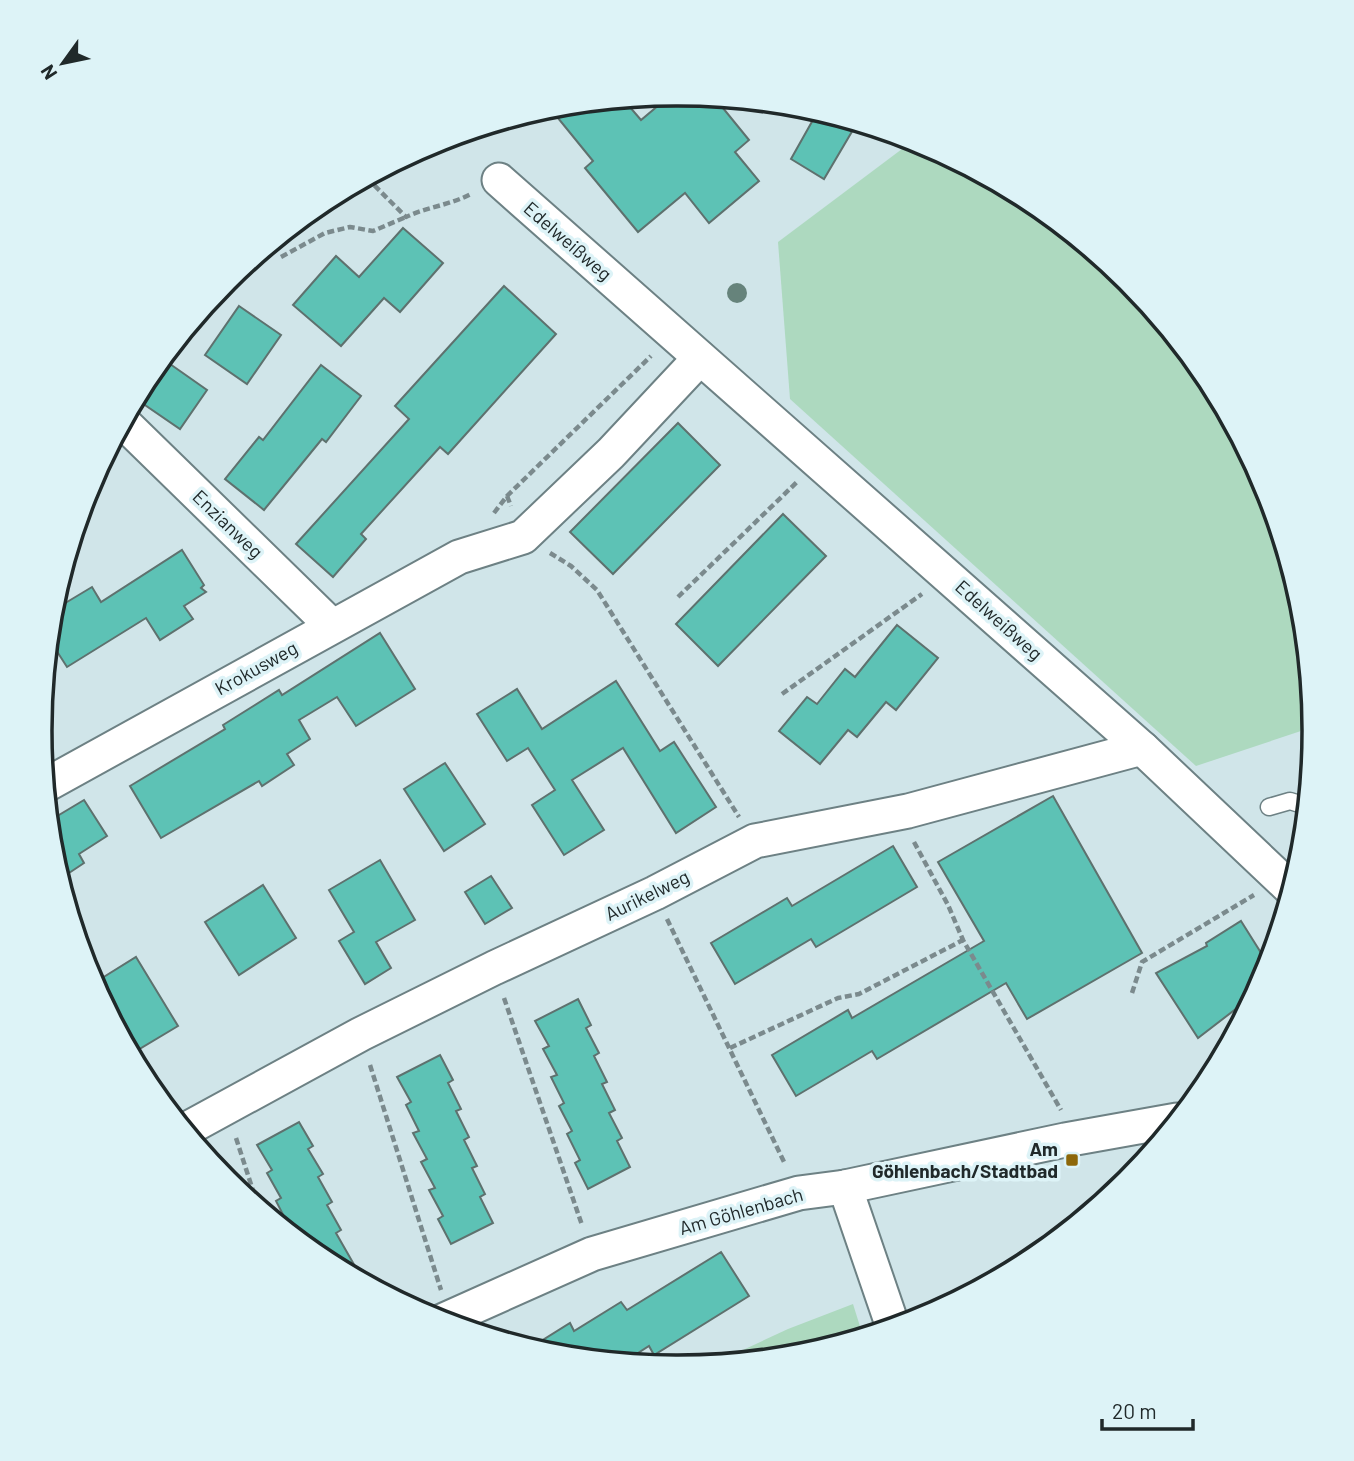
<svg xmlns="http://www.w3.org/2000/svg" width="1354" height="1461" viewBox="0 0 1354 1461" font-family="Barlow,sans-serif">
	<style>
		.green { fill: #add9bf }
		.building { fill: #5dc2b5; stroke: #5e716e; stroke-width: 2 }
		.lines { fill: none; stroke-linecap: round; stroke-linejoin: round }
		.lane-casing { stroke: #6d8184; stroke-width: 19 }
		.street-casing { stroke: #6d8184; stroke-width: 37 }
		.path { stroke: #7b8a8d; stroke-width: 4.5; stroke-dasharray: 7 3.5; stroke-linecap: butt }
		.lane { stroke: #fff; stroke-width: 16 }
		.street { stroke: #fff; stroke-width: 33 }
		.tree { fill: #66837b }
		.poi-dot { fill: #8d6709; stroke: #ddf3f7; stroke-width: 2.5 }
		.labels { text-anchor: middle; stroke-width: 7; stroke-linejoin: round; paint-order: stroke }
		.street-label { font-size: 19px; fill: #20292a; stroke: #ddf3f7 }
		.poi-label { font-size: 19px; font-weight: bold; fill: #20292a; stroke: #ddf3f7; text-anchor: end }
		.rim { fill: none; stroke: #20292a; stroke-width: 3.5 }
	</style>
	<rect width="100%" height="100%" fill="#d0e5e9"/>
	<g class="green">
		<path d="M914,140L1031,201L1128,281L1207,377L1265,487L1302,607L1313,727L1196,766L790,399L778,242Z"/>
		<path d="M853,1304L863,1336L801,1355L715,1363L788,1329Z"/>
	</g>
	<g class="building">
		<path d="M672,94L714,97L749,140L735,152L759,181L709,223L685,193L638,232L585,168L593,161L549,107L623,99L641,120Z"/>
		<path d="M818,111L857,123L824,179L791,159Z"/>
		<path d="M403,228L443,263L400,312L384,298L341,346L293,305L336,256L359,277Z"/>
		<path d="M504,286L556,334L448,454L440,447L361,534L366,539L333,577L296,544L409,419L395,406Z"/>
		<path d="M239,306L281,335L247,384L205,355Z"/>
		<path d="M170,364L207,390L180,429L142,403Z"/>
		<path d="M321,365L361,396L326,442L322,439L264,510L225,479L259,437L263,440Z"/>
		<path d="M678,423L720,465L613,574L570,532Z"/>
		<path d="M783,514L826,556L718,666L676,624Z"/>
		<path d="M182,550L204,585L201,588L206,592L184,606L193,619L160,640L146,618L67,667L49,639L52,611L92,587L101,602Z"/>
		<path d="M897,625L938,658L896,710L886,702L857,737L848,730L820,764L779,731L807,697L817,704L845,669L855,677Z"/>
		<path d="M380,633L415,689L356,726L337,697L299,720L310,739L287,754L294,765L262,786L259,781L161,838L130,786L225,729L223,725L279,690L282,695Z"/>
		<path d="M616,681L660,751L674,742L716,807L676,833L623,748L572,780L604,830L564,855L532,805L555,790L528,748L507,761L477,714L517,689L542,729Z"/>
		<path d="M445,763L485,824L444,851L404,789Z"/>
		<path d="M1053,796L1142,953L1027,1019L1006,983L877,1059L872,1051L796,1096L772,1055L848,1010L852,1018L984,941L938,862Z"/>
		<path d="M84,800L107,836L79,854L84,863L60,879L52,854L49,821Z"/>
		<path d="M893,846L917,887L816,947L811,939L735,984L711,943L787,898L792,906Z"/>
		<path d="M380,860L415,920L376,942L391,968L365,984L339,941L354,932L329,890Z"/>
		<path d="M491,876L512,908L485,924L465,892Z"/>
		<path d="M263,885L296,938L239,975L205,922Z"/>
		<path d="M1241,921L1268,964L1265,975L1254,995L1198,1038L1156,973L1207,946L1206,943Z"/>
		<path d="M136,957L178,1026L131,1054L94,983Z"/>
		<path d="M578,999L591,1025L586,1028L599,1053L594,1056L607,1082L602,1084L615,1110L609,1113L622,1138L617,1141L630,1167L588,1189L575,1163L580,1160L567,1134L572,1131L559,1106L564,1103L551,1077L557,1075L543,1049L549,1046L535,1021Z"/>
		<path d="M440,1055L453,1080L448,1083L461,1109L456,1111L469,1137L464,1140L477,1166L472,1168L485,1194L480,1197L493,1223L451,1244L438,1219L443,1216L429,1190L435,1188L421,1162L427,1159L413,1133L419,1131L406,1105L411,1102L397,1077Z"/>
		<path d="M299,1122L313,1146L308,1149L323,1174L318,1177L332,1202L327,1205L341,1230L336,1233L364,1282L323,1260L294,1236L276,1201L281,1198L267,1173L272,1170L257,1145Z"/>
		<path d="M721,1252L749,1296L654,1355L649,1346L624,1362L552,1355L530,1348L570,1323L574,1331L621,1302L627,1310Z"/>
	</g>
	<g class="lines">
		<defs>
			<path id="lane" d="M1269,807L1290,801L1306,806"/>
			<g id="street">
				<path d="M499,180L1142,748L1291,889"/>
				<path d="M123,422L332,626"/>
				<path d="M46,785L459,557L523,537L611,453L700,358"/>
				<path d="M185,1130L361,1034L494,968L655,893L755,841L908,811L1142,748"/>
				<path d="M845,1187L893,1327"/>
				<path d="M442,1321L592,1254L799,1193L845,1187L1065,1140L1177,1120"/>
			</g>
		</defs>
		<use href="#lane" class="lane-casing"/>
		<use href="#street" class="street-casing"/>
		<g class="path">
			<path d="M367,178L406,217C427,207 450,205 471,194"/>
			<path d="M281,257L325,233L350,227L373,231L406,217"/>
			<path d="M507,496L511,506"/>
			<path d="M494,513L507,496L651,356"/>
			<path d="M550,553L571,566L597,590L739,817"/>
			<path d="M678,597L797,482"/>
			<path d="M782,694L922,594"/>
			<path d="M914,842L948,905L963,940L1061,1110"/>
			<path d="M667,919L785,1164"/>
			<path d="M1132,993L1142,962L1254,895"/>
			<path d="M504,998L582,1225"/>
			<path d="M730,1048L838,998L859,994L963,940"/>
			<path d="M370,1065L441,1290"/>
			<path d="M236,1138L258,1206"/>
			<path d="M1133,1158L1135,1171"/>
		</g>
		<use href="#lane" class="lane"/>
		<use href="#street" class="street"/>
	</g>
	<circle class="tree" cx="737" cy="293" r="10"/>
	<rect class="poi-dot" x="1065" y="1153" width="14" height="14" rx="3.5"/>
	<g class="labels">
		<g class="street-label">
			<text transform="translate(568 241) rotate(41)" y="7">Edelweißweg</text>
			<text transform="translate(228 524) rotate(44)" y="7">Enzianweg</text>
			<text transform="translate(999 620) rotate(42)" y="7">Edelweißweg</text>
			<text transform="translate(256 668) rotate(-29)" y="7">Krokusweg</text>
			<text transform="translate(647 895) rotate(-26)" y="7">Aurikelweg</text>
			<text transform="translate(741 1211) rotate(-16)" y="7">Am Göhlenbach</text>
		</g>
		<g class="poi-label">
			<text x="1058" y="1156">Am<tspan x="1058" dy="22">Göhlenbach/Stadtbad</tspan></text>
		</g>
	</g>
	<path d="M0 0H1354V1461H0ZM676 106H678A624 624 0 0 1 1302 730V731A624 624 0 0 1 678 1355H676A624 624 0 0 1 52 731V730A624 624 0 0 1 676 106Z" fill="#ddf3f7" fill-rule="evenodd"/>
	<path class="rim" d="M676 106H678A624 624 0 0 1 1302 730V731A624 624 0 0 1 678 1355H676A624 624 0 0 1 52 731V730A624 624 0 0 1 676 106Z"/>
	<g transform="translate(63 63) rotate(237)" stroke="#ddf3f7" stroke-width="5" paint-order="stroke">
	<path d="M0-5L12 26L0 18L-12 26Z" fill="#20292a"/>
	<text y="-10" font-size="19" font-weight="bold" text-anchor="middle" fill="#20292a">N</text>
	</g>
	<path d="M1102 1419v10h91v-10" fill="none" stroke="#20292a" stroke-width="3.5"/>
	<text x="1112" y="1419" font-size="21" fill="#20292a" stroke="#ddf3f7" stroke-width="5" paint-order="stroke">20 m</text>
</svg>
